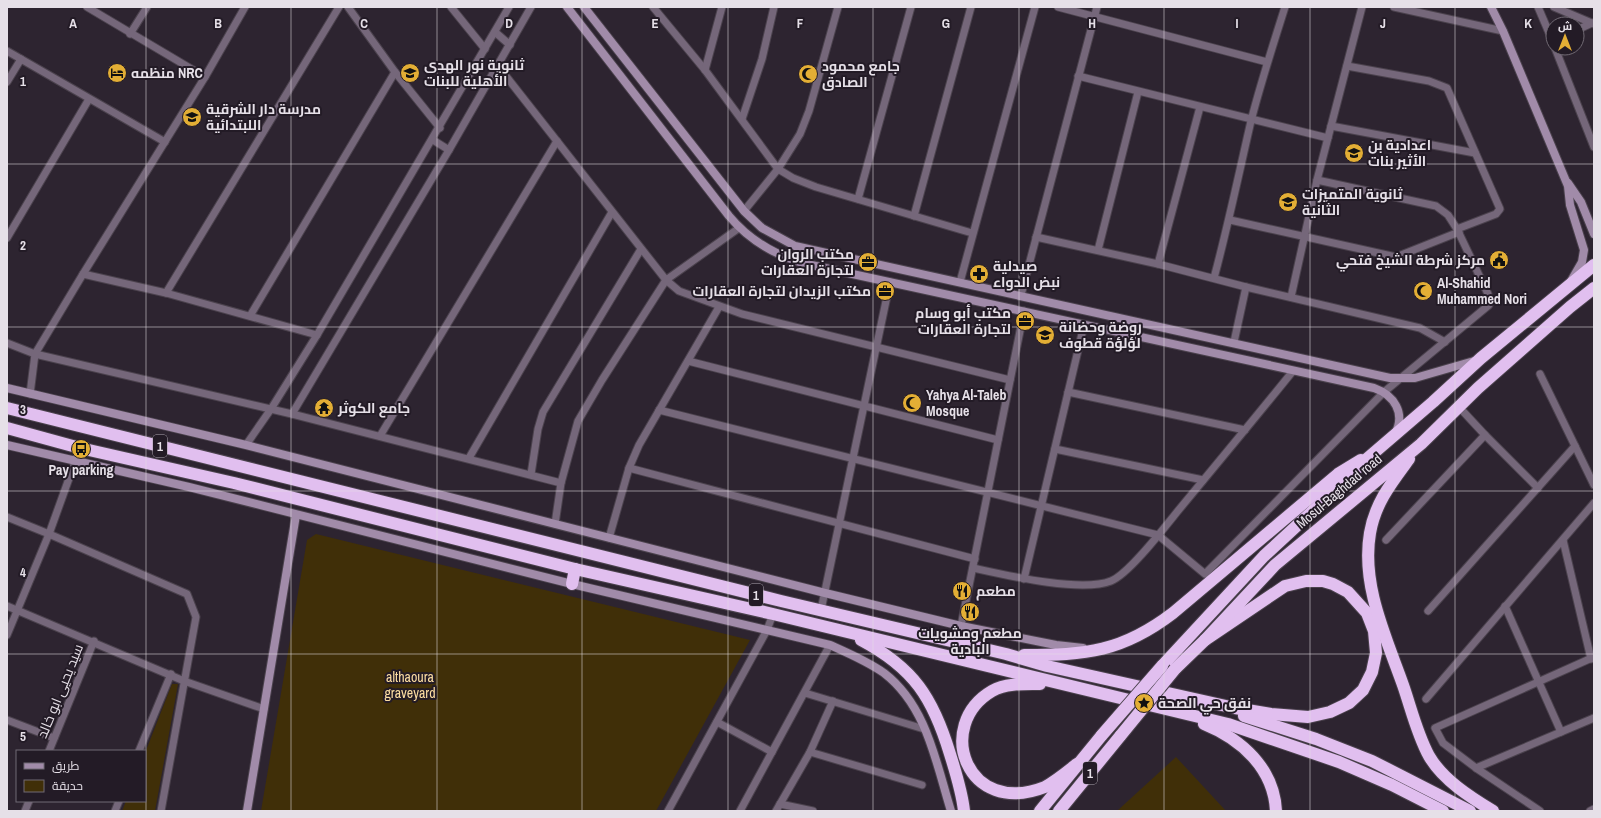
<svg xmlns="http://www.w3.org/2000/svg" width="1601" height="818" viewBox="0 0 1601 818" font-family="'Archivo Narrow',Cairo,sans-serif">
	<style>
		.green { fill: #402f08 }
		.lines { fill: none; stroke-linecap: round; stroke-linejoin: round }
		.street-casing { stroke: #4b424d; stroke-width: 9 }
		.secondary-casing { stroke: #4b424d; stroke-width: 10 }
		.highway-casing { stroke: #4b424d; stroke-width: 14 }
		.street { stroke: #75677a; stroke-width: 7 }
		.secondary { stroke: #a18ba9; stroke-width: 8 }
		.highway { stroke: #e1bfef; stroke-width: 12 }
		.highway-bridge-casing { stroke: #4b424d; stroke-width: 14; stroke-linecap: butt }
		.highway-bridge { stroke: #e1bfef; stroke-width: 12 }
		.grid { fill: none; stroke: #e6e0e8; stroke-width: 1; stroke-opacity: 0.55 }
		.labels { text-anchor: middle; stroke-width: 4; stroke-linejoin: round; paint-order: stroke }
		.shield { fill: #231b26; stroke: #aca5ae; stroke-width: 1 }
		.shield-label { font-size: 13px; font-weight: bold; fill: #e6e0e8 }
		.poi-label { font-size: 14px; font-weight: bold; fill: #e6e0e8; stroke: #231b26; text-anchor: start }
		.street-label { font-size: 14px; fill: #e6e0e8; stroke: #231b26 }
		.park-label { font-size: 14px; fill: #fddea2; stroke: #231b26 }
		.grid-label { font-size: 13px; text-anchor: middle; font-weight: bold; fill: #e6e0e8; stroke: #231b26; stroke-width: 4; stroke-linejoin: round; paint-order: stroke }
	</style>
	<rect width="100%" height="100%" fill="#2d2430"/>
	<g class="green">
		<path d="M316,534L750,640L656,811H261L307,540Z"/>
		<path d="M172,684H178L155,811H122L126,801H145V753Z"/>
		<path d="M1176,757L1226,811H1117Z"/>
	</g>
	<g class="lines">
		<defs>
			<g id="street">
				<path d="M87,7L205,77"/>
				<path d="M348,7L395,72L440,128"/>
				<path d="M451,7L485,49"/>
				<path d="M653,7L705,70L778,169L793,178L816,187L972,233"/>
				<path d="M1058,7L1267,62"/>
				<path d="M1394,7L1503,31"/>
				<path d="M1538,7L1553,42"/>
				<path d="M1554,7L1594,24"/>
				<path d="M1577,30L1592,23"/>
				<path d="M495,32L510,45"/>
				<path d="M130,34L147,7"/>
				<path d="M1555,48L1594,147"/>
				<path d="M7,51L165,142"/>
				<path d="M498,66L666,280L679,291L742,314L1010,380"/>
				<path d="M1347,66L1429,81L1447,88L1500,209L1496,214L1457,229"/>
				<path d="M705,70L722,7"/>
				<path d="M1078,76L1328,138"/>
				<path d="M7,82L21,59"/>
				<path d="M742,119L762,59L774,7"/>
				<path d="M1331,126L1475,153"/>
				<path d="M433,140L449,150"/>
				<path d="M858,199L911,7"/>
				<path d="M744,211L778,169L800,134L809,111L838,7"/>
				<path d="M914,216L971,7"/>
				<path d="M1230,220L1396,257L1459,232"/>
				<path d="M1036,237L1158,264L1246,287L1420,328L1445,342"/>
				<path d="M7,238L89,99"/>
				<path d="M1098,250L1138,92"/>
				<path d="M1158,264L1200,107"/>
				<path d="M83,274L166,293L317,335"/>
				<path d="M1214,278C1228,226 1239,173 1251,121C1261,82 1273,45 1285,7"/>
				<path d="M960,282L1035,7"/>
				<path d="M166,293L339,7"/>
				<path d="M1021,295L1097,7"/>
				<path d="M1291,297L1317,180L1362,7"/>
				<path d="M250,316L395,72"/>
				<path d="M1234,342L1246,287"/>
				<path d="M7,343L35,354L292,414L561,483"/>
				<path d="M688,361L998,440"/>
				<path d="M1540,374L1594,485"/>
				<path d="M1068,392L1245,430"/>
				<path d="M30,394L35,354L83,274L205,77L245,7"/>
				<path d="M1459,407L1485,435"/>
				<path d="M659,410L1158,535L1205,574L1384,392L1489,305L1488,294L1457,229L1448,215L1436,206L1317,180"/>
				<path d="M292,414L449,150L531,7"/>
				<path d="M380,436L557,141"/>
				<path d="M246,445L271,409L317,335L509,7"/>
				<path d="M1055,449L1203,480"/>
				<path d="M469,458L612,212"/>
				<path d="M629,468L975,559"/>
				<path d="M531,474L538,429L543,412L641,249"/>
				<path d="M7,517L49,534L187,594L196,617L161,811"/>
				<path d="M555,524L561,483L578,421L602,380L666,280L739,228"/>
				<path d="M609,538L629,468L639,445L719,307"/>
				<path d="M1386,540L1485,435L1538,488"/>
				<path d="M1563,540L1591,659"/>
				<path d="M973,568C1005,575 1081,593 1111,581C1129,574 1164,528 1177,512C1216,465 1255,418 1293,371"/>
				<path d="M1024,579L1084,325"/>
				<path d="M7,606L184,681L264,709"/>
				<path d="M1505,606L1561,732"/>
				<path d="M821,610L890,282"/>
				<path d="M1428,611L1575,446"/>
				<path d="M961,626L1024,311"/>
				<path d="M7,635L49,534L80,448"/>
				<path d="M805,693L924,729"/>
				<path d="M1426,699L1594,503"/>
				<path d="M7,720L54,738"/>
				<path d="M717,722L772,752"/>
				<path d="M49,751L94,641"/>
				<path d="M139,751L171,674"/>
				<path d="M810,752L922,785"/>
				<path d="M1476,768L1594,718"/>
				<path d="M780,804L813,811"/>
				<path d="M25,811L29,801"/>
				<path d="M115,811L119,801"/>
				<path d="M668,811L767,630L773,614"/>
				<path d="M740,811L830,645"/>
				<path d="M776,811L810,752L833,701"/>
				<path d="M1540,811L1476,768L1443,743L1435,728L1594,657"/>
				<path d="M1590,811L1594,809"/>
			</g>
			<g id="secondary">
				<path d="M567,7L729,216C749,240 773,254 802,263L1374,388C1394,395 1406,413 1395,434"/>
				<path d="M584,7L744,211L762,228L795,246L1390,378H1415L1474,361"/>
				<path d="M1491,7L1503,31L1568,186L1570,205L1584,250L1582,262L1571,281"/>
				<path d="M1568,183L1581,202L1594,234"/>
				<path d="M7,388L246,445L825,593L961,626L1056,645L1083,648"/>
				<path d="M7,445L189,487L572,584L830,645C848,653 867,661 884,673C927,706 936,763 951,811"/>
				<path d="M247,811L296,515"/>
			</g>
			<g id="highway">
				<path d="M7,408L781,601L1006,654L1047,666L1235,708L1271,714L1308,717L1330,712L1349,703L1363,690L1372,672L1376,653L1374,631L1367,613L1348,592L1333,584L1323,581H1306L1285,586L1205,640"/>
				<path d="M7,428L80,448L234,483L575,569L773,614L1228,724L1339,762L1392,785L1443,811"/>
				<path d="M1409,459C1392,482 1375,503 1370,533C1361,585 1386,637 1403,685C1411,708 1417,734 1429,756C1443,780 1470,797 1493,811"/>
				<path d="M572,584L575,569"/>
				<path d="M861,640C914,668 933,698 950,754C956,773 962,792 964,811"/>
				<path d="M1024,655C1086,655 1122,652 1173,613L1338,474L1361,460"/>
				<path d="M1162,666L1264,556L1343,483L1362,463L1433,402L1481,358L1594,265"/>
				<path d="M1175,669L1205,640L1275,565L1421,444L1478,388L1570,307L1594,288"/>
				<path d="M1040,684C1025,684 1006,683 992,691C934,725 966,818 1045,787C1056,781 1067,772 1077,764"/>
				<path d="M1244,716L1316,739L1372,761L1470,811"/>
				<path d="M1204,724C1241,739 1274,768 1276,811"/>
				<path d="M1040,811L1102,735"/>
				<path d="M1059,811L1121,735"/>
			</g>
		</defs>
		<use href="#street" class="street-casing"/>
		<use href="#secondary" class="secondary-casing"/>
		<use href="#highway" class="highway-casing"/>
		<use href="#street" class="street"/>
		<use href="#secondary" class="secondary"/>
		<use href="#highway" class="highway"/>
		<defs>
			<g id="highway-bridge">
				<path d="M1102,735L1162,666"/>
				<path d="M1121,735L1175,669"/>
			</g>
		</defs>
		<use href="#highway-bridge" class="highway-bridge-casing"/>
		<use href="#highway-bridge" class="highway-bridge"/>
	</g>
	<path class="grid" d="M146,7V811M291,7V811M437,7V811M582,7V811M728,7V811M873,7V811M1019,7V811M1164,7V811M1310,7V811M1455,7V811M7,164H1594M7,327H1594M7,491H1594M7,654H1594"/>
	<defs>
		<symbol id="hotel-disc" viewBox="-11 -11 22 22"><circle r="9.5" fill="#e3ae35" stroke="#231b26"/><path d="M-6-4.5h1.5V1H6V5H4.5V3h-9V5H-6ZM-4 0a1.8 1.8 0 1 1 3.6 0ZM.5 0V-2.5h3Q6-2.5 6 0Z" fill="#111"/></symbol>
		<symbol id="school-disc" viewBox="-11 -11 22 22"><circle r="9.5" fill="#e3ae35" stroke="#231b26"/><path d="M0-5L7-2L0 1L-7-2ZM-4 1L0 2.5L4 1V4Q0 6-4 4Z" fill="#111"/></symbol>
		<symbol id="mosque-disc" viewBox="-11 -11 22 22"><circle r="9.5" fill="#e3ae35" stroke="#231b26"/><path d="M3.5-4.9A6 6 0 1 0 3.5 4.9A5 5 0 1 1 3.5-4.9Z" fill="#111"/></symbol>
		<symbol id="civic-disc" viewBox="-11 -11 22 22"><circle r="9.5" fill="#e3ae35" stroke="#231b26"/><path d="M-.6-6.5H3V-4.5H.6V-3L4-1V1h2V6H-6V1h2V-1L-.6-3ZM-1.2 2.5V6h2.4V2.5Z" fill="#111"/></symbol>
		<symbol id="office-disc" viewBox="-11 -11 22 22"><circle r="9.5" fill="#e3ae35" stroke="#231b26"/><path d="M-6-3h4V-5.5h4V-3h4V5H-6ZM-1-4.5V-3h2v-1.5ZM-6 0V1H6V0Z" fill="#111"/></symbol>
		<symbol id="pharmacy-disc" viewBox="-11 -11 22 22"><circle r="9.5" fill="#e3ae35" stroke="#231b26"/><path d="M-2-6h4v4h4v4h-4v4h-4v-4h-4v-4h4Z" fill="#111"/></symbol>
		<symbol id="temple-disc" viewBox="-11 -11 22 22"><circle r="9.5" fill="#e3ae35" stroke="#231b26"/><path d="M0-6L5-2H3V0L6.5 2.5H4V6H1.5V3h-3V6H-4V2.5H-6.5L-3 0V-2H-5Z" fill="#111"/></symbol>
		<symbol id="bus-disc" viewBox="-11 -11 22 22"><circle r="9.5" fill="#e3ae35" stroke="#231b26"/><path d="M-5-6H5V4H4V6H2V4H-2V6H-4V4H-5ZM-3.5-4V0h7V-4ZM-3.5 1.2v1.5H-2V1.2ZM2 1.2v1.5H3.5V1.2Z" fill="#111"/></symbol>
		<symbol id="restaurant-disc" viewBox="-11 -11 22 22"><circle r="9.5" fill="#e3ae35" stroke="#231b26"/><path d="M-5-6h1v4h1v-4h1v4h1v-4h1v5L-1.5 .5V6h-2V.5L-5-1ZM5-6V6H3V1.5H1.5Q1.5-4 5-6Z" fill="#111"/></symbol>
		<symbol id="sight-disc" viewBox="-11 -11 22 22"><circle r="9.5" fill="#e3ae35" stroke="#231b26"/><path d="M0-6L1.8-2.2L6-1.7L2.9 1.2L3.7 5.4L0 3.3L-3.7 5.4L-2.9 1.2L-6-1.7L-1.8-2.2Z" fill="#111"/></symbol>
	</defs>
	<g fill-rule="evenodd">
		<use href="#hotel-disc" x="106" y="62" width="22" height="22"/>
		<use href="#school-disc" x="399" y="62" width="22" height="22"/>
		<use href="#mosque-disc" x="797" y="63" width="22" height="22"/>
		<use href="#school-disc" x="181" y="106" width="22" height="22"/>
		<use href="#school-disc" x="1343" y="142" width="22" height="22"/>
		<use href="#school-disc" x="1277" y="191" width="22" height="22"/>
		<use href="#civic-disc" x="1488" y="249" width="22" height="22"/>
		<use href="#office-disc" x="857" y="251" width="22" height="22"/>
		<use href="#pharmacy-disc" x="968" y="263" width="22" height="22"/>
		<use href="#office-disc" x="874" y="280" width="22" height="22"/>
		<use href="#mosque-disc" x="1412" y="280" width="22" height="22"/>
		<use href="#office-disc" x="1014" y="310" width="22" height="22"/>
		<use href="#school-disc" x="1034" y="324" width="22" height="22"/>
		<use href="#mosque-disc" x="901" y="392" width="22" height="22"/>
		<use href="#temple-disc" x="313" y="397" width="22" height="22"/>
		<use href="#bus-disc" x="70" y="438" width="22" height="22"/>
		<use href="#restaurant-disc" x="951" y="580" width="22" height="22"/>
		<use href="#restaurant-disc" x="959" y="601" width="22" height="22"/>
		<use href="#sight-disc" x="1133" y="692" width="22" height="22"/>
	</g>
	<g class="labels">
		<g class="shield">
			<rect x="153" y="435" width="14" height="22" rx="3"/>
			<rect x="749" y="584" width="14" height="22" rx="3"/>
			<rect x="1083" y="762" width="14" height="22" rx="3"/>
		</g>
		<g class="shield-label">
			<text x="160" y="451">1</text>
			<text x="756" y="600">1</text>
			<text x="1090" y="778">1</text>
		</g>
		<g class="poi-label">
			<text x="424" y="70">ثانوية نور الهدى<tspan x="424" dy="16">الأهلية للبنات</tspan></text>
			<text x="822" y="71">جامع محمود<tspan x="822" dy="16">الصادق</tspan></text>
			<text x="131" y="78">منظمه NRC</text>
			<text x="206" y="114">مدرسة دار الشرقية<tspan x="206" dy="16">اللبتدائية</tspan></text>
			<text x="1368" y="150">اعدادية بن<tspan x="1368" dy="16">الأثير بنات</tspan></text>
			<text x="1302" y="199">ثانوية المتميزات<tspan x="1302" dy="16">الثانية</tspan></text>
			<text x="854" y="259" text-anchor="end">مكتب الروان<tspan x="854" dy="16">لتجارة العقارات</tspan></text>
			<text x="1485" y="265" text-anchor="end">مركز شرطة الشيخ فتحي</text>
			<text x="993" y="271">صيدلية<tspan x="993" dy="16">نبض الدواء</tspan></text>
			<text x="1437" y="288">Al-Shahid<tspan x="1437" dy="16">Muhammed Nori</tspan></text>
			<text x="871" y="296" text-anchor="end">مكتب الزيدان لتجارة العقارات</text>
			<text x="1011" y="318" text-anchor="end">مكتب أبو وسام<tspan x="1011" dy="16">لتجارة العقارات</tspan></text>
			<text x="1059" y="332">روضة وحضانة<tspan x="1059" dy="16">لؤلؤة قطوف</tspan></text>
			<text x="926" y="400">Yahya Al-Taleb<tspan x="926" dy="16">Mosque</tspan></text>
			<text x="338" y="413">جامع الكوثر</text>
			<text x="81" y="475" text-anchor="middle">Pay parking</text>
			<text x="976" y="596">مطعم</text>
			<text x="970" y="638" text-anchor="middle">مطعم ومشويات<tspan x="970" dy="16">البادية</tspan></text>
			<text x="1158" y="708">نفق حي الصحة</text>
		</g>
		<g class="street-label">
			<text transform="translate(1339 491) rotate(-40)" y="5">Mosul-Baghdad road</text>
			<text transform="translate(60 691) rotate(-68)" y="5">سيد يحيى ابو خالد</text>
		</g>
		<g class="park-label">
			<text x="410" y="682">althaoura<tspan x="410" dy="16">graveyard</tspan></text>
		</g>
	</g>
	<g class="grid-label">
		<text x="73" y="28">A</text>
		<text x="218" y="28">B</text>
		<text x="364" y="28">C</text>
		<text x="509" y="28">D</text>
		<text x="655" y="28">E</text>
		<text x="800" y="28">F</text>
		<text x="946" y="28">G</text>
		<text x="1092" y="28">H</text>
		<text x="1237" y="28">I</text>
		<text x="1383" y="28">J</text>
		<text x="1528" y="28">K</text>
		<text x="23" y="86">1</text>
		<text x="23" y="250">2</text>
		<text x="23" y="414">3</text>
		<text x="23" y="577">4</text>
		<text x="23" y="741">5</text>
	</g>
	<rect width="1601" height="818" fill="none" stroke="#e6e0e8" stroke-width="16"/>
	<rect x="16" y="750" width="130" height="52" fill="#231b26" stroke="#716a74"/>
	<rect x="24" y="763" width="20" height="6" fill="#a18ba9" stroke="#716a74"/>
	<text x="52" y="770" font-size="12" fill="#e6e0e8">طريق</text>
	<rect x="24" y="780" width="20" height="12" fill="#402f08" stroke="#716a74"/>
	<text x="52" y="790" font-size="12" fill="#e6e0e8">حديقة</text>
	<g transform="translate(1565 36)"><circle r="19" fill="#231b26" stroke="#716a74"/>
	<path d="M0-3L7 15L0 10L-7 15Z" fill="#e3ae35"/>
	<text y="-6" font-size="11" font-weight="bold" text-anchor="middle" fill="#e6e0e8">ش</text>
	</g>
</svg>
